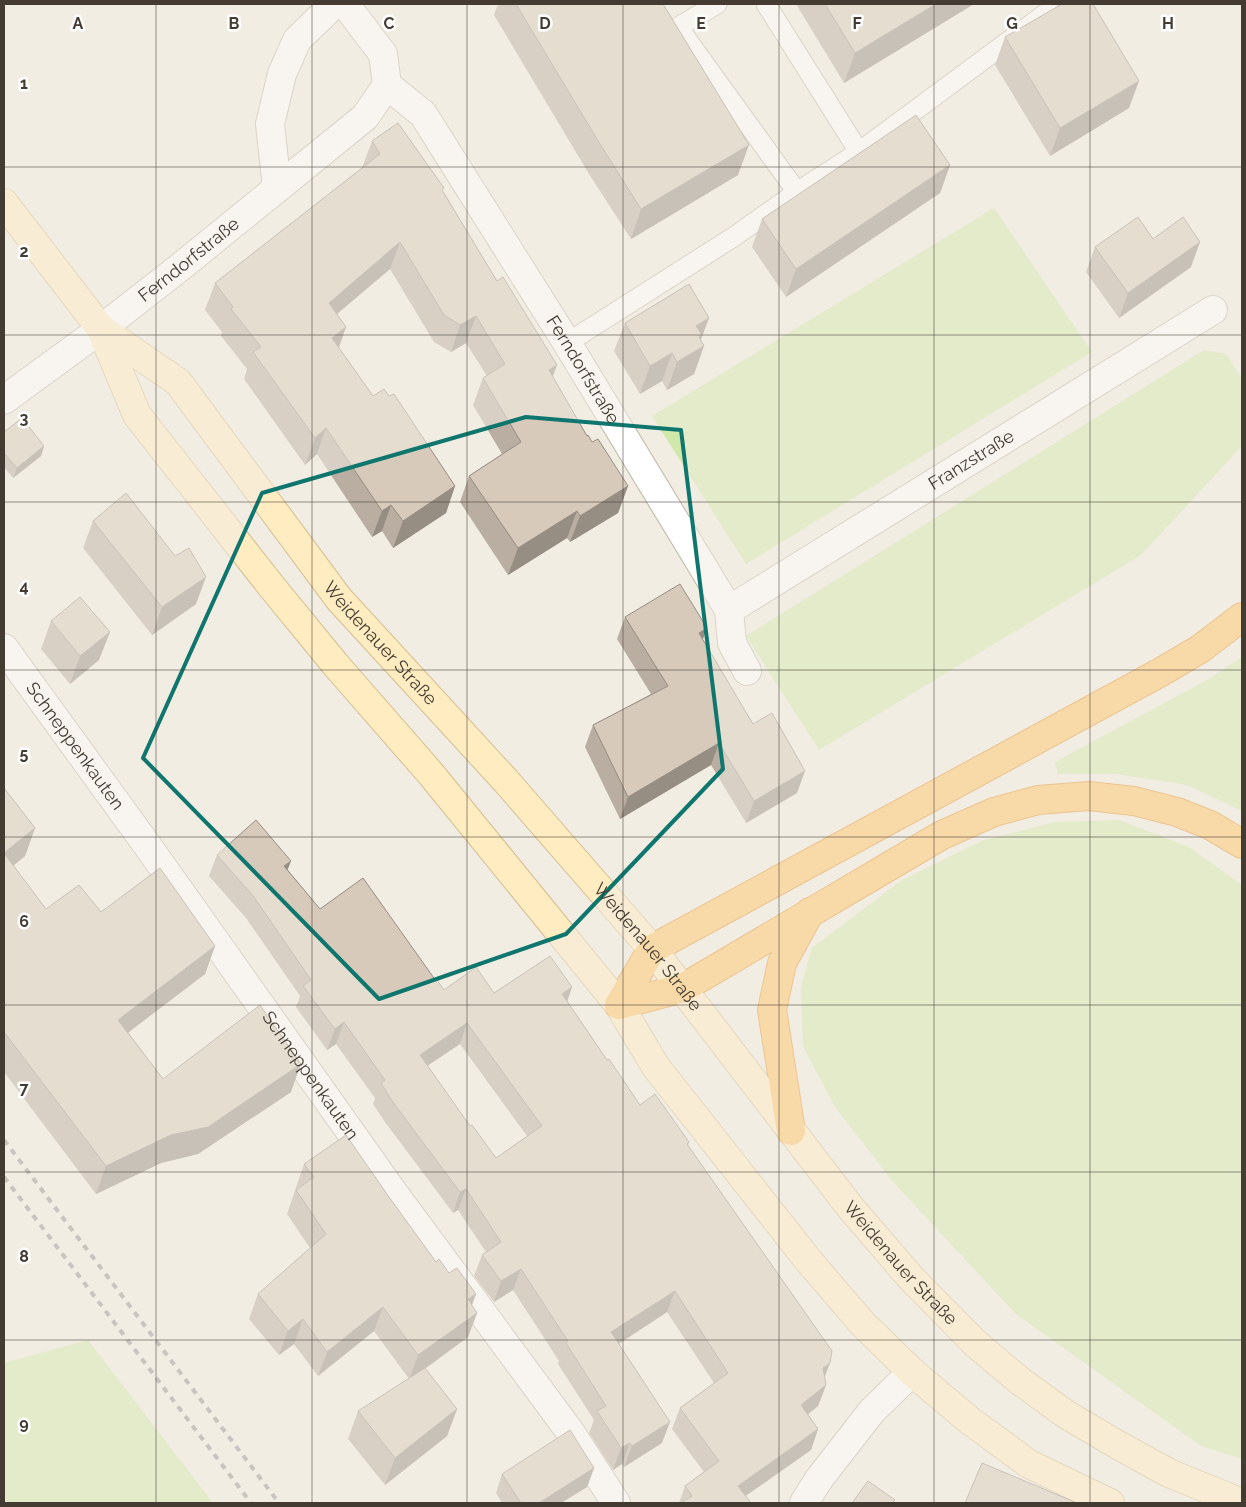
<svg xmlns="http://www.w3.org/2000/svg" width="1246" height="1507" viewBox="0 0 1246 1507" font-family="Raleway,sans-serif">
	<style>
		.green { fill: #d0e8aa }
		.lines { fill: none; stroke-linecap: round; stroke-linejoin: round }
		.lane-casing { stroke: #beb4a6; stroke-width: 21 }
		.street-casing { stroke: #beb4a6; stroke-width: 30 }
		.secondary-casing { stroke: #d4be91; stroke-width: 30 }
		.highway-casing { stroke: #e2942e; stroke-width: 30 }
		.lane { stroke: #fff; stroke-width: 19 }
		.street { stroke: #fff; stroke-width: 28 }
		.secondary { stroke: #ffecc0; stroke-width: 28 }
		.highway { stroke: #ffc061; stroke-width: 28 }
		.rail { stroke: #949494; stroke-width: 4; stroke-dasharray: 6 6; stroke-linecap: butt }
		.wall { fill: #b9aea1; fill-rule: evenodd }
		.shaded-wall { fill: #968d83 }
		.building { fill: #d7cabb; stroke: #968d83; fill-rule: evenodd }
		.marked { fill: none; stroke: #0f766e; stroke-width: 4; stroke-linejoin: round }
		.grid { fill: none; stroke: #443c33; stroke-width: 1; stroke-opacity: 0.55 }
		.labels { text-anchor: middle; stroke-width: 5; stroke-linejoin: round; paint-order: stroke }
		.street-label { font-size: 18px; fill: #443c33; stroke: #fff }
		.grid-label { font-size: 16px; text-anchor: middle; font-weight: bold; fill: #443c33; stroke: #fff; stroke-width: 5; stroke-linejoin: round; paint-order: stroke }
	</style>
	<rect width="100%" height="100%" fill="#f2ede3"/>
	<g class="green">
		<path d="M994,208L1092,352L746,564L652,416Z"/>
		<path d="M1204,350L1226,354L1242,379V446L1141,555L819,750L746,636Z"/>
		<path d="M1242,657V811L1187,785L1116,774H1058L1055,762L1209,679Z"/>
		<path d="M1119,820L1189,847L1242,885V1459L1201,1446L1016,1314L893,1182L835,1107L803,1046L801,987L812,948L902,880L981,841L1055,822Z"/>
		<path d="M88,1340L213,1503H4V1363Z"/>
	</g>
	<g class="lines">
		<defs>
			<g id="lane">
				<path d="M717,4L678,27L797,192"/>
				<path d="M766,4L859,152"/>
				<path d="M567,343L735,236L797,192L859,152L1049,11"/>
			</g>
			<g id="street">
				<path id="s1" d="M387,85L423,114L567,343L729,610L732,643L747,671"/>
				<path d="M277,188L270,124L282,74L297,40L334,4"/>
				<path id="s2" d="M4,400L101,329L179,268L365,117L387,85L383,54L345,4"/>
				<path id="s3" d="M729,610L1213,310"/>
				<path id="s4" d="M4,648L147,845L393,1192L571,1433L616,1503"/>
				<path d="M804,1503L819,1479L872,1411L912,1372"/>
			</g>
			<g id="secondary">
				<path d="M4,203L101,329L137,415L272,587L335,664L431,774L619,1005L656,1067L808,1260L862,1323L912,1372L969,1420L1029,1464L1110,1503"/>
				<path id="s5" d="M101,329L178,382L339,599L506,781L652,949L850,1207L911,1278L975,1343L1020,1381L1067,1415L1118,1445L1169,1473L1242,1503"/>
			</g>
			<g id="highway">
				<path d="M619,1005L652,949L1161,672L1200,649L1242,617"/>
				<path d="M619,1005L683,988L942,835L994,812L1038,800L1089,796L1134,801L1177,812L1210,825L1242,844"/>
				<path d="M791,1131L772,1010L782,963L810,912"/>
			</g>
		</defs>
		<use href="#lane" class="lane-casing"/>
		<use href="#street" class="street-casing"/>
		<use href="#secondary" class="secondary-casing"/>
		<use href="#highway" class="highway-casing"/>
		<use href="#lane" class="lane"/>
		<use href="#street" class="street"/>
		<use href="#secondary" class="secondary"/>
		<use href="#highway" class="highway"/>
		<g class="rail">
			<path d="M4,1140L279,1503"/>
			<path d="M4,1177L251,1503"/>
		</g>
	</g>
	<g class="wall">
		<path d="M498,4H663L738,175L631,239L589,174L494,15Z"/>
		<path d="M796,4H974L844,83Z"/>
		<path d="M1005,37L1129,108L1050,156L995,65Z"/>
		<path d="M372,141L443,191L497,281L557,365L552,376L587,436L628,486L618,513L570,542L567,538L508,575L460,502L469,476L502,454L473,405L483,378L487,376L466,343L451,352L434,342L390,269L337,314L346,327L339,348L373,396L455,486L446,513L393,548L382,531L372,537L317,454L305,465L244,379L247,369L221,336L222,332L205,310L215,283L362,168Z"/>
		<path d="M950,165L940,193L786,297L752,247L762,219Z"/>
		<path d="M1153,239L1191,267L1119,318L1086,272L1095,247Z"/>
		<path d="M625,323L701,340L704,346L694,374L667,390L662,381L640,394L614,351Z"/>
		<path d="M4,432L44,446L41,456L13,478L4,467Z"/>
		<path d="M93,521L196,604L152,635L83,548Z"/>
		<path d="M625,617L703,640L753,724L797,793L746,823L711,765L620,819L585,747L593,725L651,694L617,639Z"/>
		<path d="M51,621L99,660L70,684L41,649Z"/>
		<path d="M4,788L35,828L25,856L13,866L46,909L101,912L215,946L205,974L128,1032L163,1079L291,1092L198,1154L161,1163L96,1194L4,1072Z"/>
		<path d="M217,855L287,869L320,909L436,981L444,990L494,993L572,987L567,1001L607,1060L640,1105L689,1142L688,1146L825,1378L826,1385L818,1406L808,1414L818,1429L811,1450L746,1496L751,1503H679L685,1486L704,1472L672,1429L680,1408L714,1383L667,1312L619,1344L662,1443L624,1467L622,1464L613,1470L589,1433L594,1420L558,1364L559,1361L513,1290L494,1302L474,1276L482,1255L486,1252L458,1210L453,1213L385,1122L373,1104L375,1098L336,1044L327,1050L296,1007L300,996L246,918L209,876ZM460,1044L527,1136L496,1158L470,1126L427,1066Z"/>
		<path d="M304,1164L389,1197L436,1262L477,1313L468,1337L425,1369L457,1409L447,1436L385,1485L348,1439L358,1411L409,1379L374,1331L318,1376L294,1344L279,1355L249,1319L258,1294L310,1248L287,1214Z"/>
		<path d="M594,1468L587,1487L561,1503H502L496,1493L502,1474Z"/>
	</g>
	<g class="shaded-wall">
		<path d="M936,4H974L844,83L855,53Z"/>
		<path d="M1139,81L1129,108L1050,156L1060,128Z"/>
		<path d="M749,145L738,175L631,239L641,209Z"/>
		<path d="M950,165L940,193L786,297L796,269Z"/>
		<path d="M400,242L390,269L319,329L329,303Z"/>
		<path d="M1200,242L1191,267L1119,318L1128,293Z"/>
		<path d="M476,316L466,343L451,352L460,325Z"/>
		<path d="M709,318L699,345L704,346L694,374L667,390L677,362L696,326Z"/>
		<path d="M346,327L336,354L332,338Z"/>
		<path d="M672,353L662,381L640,394L650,366Z"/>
		<path d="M557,365L547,392L549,370Z"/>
		<path d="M326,428L317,454L305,465L315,438Z"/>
		<path d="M44,446L41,456L13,478L17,468Z"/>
		<path d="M455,486L446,513L393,548L403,521Z"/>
		<path d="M628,486L618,513L570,542L580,516Z"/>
		<path d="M391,505L382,531L372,537L382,511Z"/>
		<path d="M577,511L567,538L508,575L518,548Z"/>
		<path d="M206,577L196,604L152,635L162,607Z"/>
		<path d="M707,628L699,650V633Z"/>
		<path d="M110,632L99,660L70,684L80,656Z"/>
		<path d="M719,743L711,765L620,819L628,797Z"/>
		<path d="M805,771L797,793L746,823L754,801Z"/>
		<path d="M35,828L25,856L4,873V853Z"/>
		<path d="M291,861L283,882L284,866Z"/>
		<path d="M215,946L205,974L108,1048L118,1020Z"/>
		<path d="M572,987L565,1008L562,994Z"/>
		<path d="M344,1022L336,1044L327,1050L335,1029Z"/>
		<path d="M467,1023L460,1044L412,1076L420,1055Z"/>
		<path d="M301,1064L291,1092L198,1154L161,1163L96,1194L106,1166Z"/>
		<path d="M466,1189L458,1210L453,1213L460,1192Z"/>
		<path d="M521,1269L513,1290L494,1302L501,1281Z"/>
		<path d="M675,1291L667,1312L604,1353L611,1332Z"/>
		<path d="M476,1294L467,1319L468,1299Z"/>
		<path d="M383,1307L374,1331L318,1376L327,1352Z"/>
		<path d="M477,1313L468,1337L409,1380L418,1355Z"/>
		<path d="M303,1319L294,1344L279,1355L288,1331Z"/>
		<path d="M830,1363L822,1384L823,1368Z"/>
		<path d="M826,1385L818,1406L794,1426L801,1405Z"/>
		<path d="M457,1409L447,1436L385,1485L395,1458Z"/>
		<path d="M670,1422L662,1443L624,1467L632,1446Z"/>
		<path d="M818,1429L811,1450L735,1503L738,1486Z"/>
		<path d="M630,1443L622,1464L613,1470L621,1448Z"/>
		<path d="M594,1468L587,1487L561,1503H539Z"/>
	</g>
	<g class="building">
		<path d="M516,4H663L749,145L641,209L600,144Z"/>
		<path d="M825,4H936L855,53Z"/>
		<path d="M1062,4H1093L1139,81L1060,128L1005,37Z"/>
		<path d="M916,115L950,165L796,269L762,219Z"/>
		<path d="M398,123L444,188L442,190L497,281L503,277L557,365L549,370L587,436L588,435L592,442L598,439L628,486L580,516L577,511L518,548L469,476L521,442L483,378L505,364L476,316L460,325L444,315L400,242L329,303L346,327L332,338L373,396L384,389L389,396L394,394L455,486L403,521L391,505L382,511L326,428L315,438L253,352L261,347L231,309L233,307L215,283L380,154L372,141Z"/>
		<path d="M1138,217L1153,239L1183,217L1200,242L1128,293L1095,247Z"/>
		<path d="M689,284L709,318L696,326L702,335L699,337L704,346L677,362L672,353L650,366L625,323Z"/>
		<path d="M22,418L44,446L17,468L4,453V432Z"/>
		<path d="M126,493L175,556L189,548L206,577L162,607L93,521Z"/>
		<path d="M680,584L707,628L699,633L753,724L772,713L805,771L754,801L719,743L628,797L593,725L668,686L625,617Z"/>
		<path d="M80,597L110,632L80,656L51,621Z"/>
		<path d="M4,788L35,828L4,853L46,909L79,885L101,912L160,868L215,946L118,1020L163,1079L260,1005L301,1064L208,1127L171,1135L106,1166L4,1032Z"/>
		<path d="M256,820L291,861L284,866L320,909L363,878L436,981L437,980L444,990L476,967L494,993L550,956L572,987L562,994L607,1060L609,1059L640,1105L655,1094L689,1142L687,1144L832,1351L830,1363L823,1368L826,1385L801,1405L818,1429L738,1486L751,1503H681L692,1496L685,1486L719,1461L680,1408L728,1373L675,1291L611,1332L670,1422L632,1446L630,1443L621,1448L597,1411L606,1406L566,1343L568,1341L521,1269L501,1281L482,1255L501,1242L466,1189L460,1192L392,1101L381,1083L385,1080L344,1022L335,1029L303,986L311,980L254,897L217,855ZM467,1023L542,1126L496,1158L472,1125L470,1126L420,1055Z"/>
		<path d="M346,1135L389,1197L436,1262L439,1259L449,1273L457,1268L476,1294L468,1299L477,1313L418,1355L383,1307L327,1352L303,1319L288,1331L258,1294L326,1234L296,1190L314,1177L304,1164Z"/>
		<path d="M425,1368L457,1409L395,1458L358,1411Z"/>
		<path d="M570,1430L594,1468L539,1503H521L502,1474Z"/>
		<path d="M982,1463L1077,1503H965Z"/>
		<path d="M868,1481L895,1500L892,1503H852Z"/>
	</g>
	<path d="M0 0H1246V1507H0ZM526,417L681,430L723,769L566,934L379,999L143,758L262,493Z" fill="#f2ede3" fill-opacity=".55" fill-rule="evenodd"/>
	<path class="marked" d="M526,417L681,430L723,769L566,934L379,999L143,758L262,493Z"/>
	<path class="grid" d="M156,4V1503M312,4V1503M467,4V1503M623,4V1503M779,4V1503M934,4V1503M1090,4V1503M4,167H1242M4,335H1242M4,502H1242M4,670H1242M4,837H1242M4,1005H1242M4,1172H1242M4,1340H1242"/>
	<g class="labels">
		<g class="street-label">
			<text dy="6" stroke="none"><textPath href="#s2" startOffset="232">Ferndorfstraße</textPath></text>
			<text dy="6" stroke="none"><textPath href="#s1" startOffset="348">Ferndorfstraße</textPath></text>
			<text dy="6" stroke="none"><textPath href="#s3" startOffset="285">Franzstraße</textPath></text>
			<text dy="6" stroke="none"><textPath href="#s5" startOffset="424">Weidenauer Straße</textPath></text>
			<text dy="6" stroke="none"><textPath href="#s4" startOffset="121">Schneppenkauten</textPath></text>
			<text dy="6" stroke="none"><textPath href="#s5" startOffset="829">Weidenauer Straße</textPath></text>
			<text dy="6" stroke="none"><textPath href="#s4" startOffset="526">Schneppenkauten</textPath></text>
			<text dy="6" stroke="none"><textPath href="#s5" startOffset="1234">Weidenauer Straße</textPath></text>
		</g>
	</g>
	<g class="grid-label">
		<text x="78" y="29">A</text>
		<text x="234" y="29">B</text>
		<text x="389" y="29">C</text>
		<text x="545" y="29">D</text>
		<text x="701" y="29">E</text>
		<text x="857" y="29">F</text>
		<text x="1012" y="29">G</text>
		<text x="1168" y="29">H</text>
		<text x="24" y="89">1</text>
		<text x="24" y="257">2</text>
		<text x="24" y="424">3</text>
		<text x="24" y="592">4</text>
		<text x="24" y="759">5</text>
		<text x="24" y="927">6</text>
		<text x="24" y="1094">7</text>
		<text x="24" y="1262">8</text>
		<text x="24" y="1429">9</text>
	</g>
	<rect width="1246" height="1507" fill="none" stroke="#443c33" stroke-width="10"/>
</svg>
